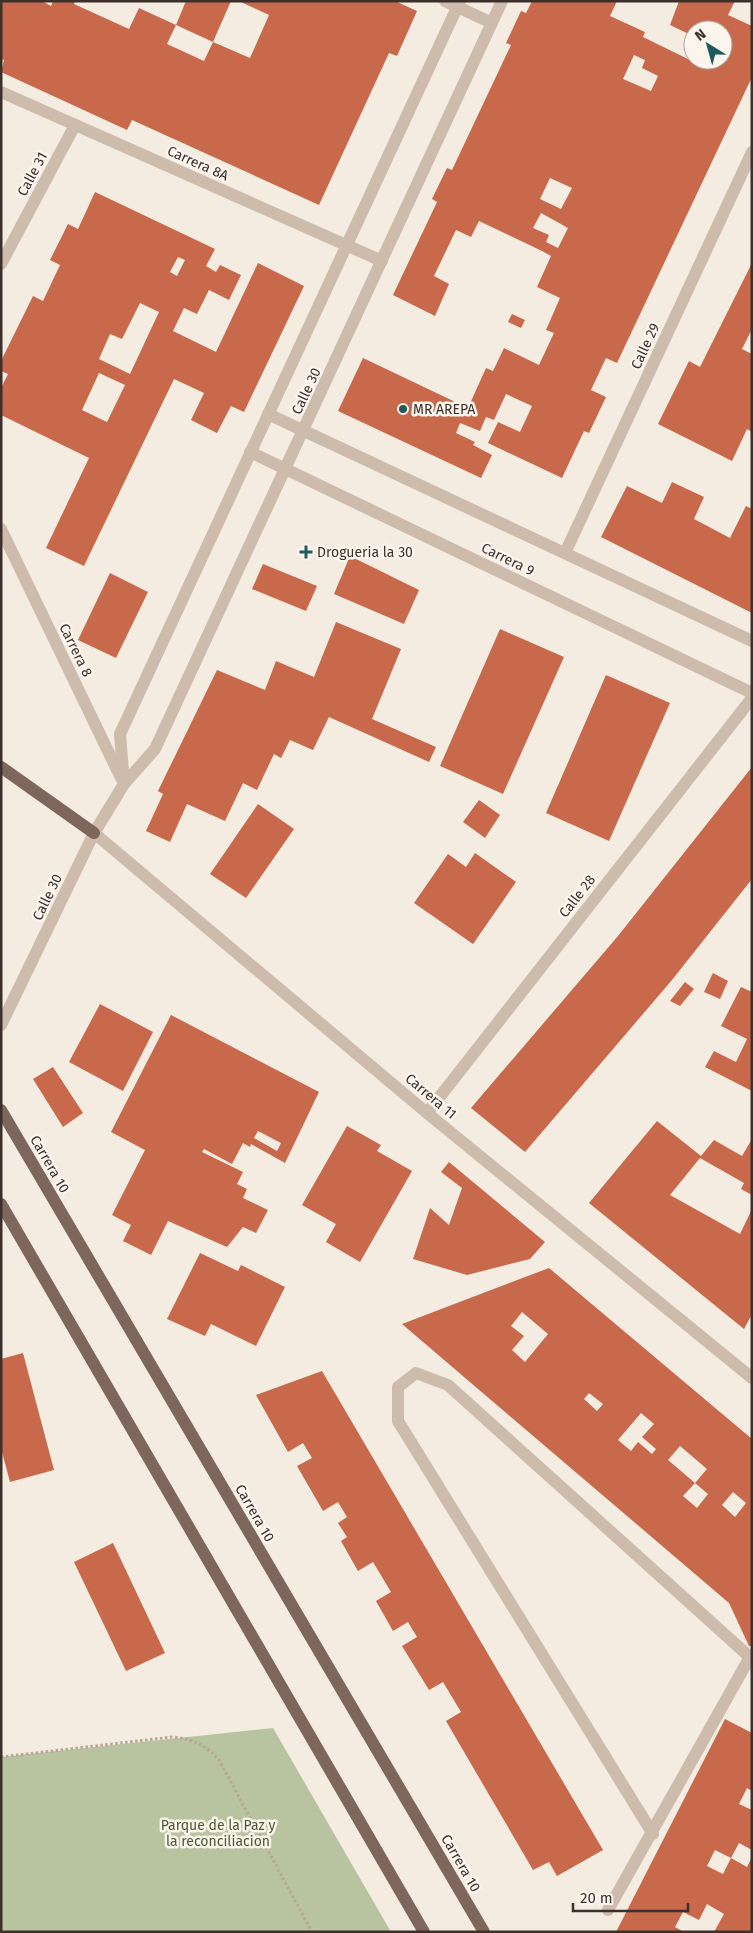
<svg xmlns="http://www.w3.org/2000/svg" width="753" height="1933" viewBox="0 0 753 1933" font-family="'Fira Sans',sans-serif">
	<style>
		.green { fill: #b8c4a0 }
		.building { fill: #c8694b; fill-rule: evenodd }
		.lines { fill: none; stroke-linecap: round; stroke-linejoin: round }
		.path { stroke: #b9a596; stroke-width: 3; stroke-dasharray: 2.5 2.5; stroke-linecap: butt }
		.minor { stroke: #cdbbac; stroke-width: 12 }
		.major { stroke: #7d675c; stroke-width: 12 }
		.poi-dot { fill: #1f5a5e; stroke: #fbf5ee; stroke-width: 2 }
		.labels { text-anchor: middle; stroke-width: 5; stroke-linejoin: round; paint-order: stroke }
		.street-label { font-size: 14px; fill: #3b302b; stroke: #fbf5ee }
		.poi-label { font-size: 14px; fill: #3b302b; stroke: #fbf5ee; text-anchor: start }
		.park-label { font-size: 14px; fill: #4a5a2e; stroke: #fbf5ee }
	</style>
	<rect width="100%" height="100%" fill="#f4ebe1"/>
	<path class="green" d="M273,1728L391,1932H1V1757Z"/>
	<g class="building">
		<path d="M1,1H42L51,6L53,1H75L74,4L129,29L139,8L176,25L167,44L204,61L213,42L250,58L269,15L239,1H395L417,11L397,56L389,53L319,205L132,120L127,130L1,72L4,60L1,59Z"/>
		<path d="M186,1H231L213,42L176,25Z"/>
		<path d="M532,1H617L610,16L645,32L643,37L692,61L723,60V30H693V36L670,25L679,1H735L728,15L752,26V77L617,363L606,358L591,390L606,397L589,433L584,431L562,478L488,443L498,422L520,432L532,406L506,394L494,420L486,417L480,431L460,423L456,433L475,442L473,445L492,455L481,478L338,411L363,358L468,408L486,368L493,371L504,348L539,365L554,333L546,330L560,298L537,287L551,256L542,251L479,221L471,237L456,230L434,276L449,284L435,316L393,295L437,202L432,199L447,168L452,170L511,45L506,43L521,11L526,13ZM634,55L645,60L642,68L658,76L651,91L623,79ZM550,178L572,188L561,209L540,199ZM541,213L568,228L558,248L546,242L549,235L533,228Z"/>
		<path d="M95,192L215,249L206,266L216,272L220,265L241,275L229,300L209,290L197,314L184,308L173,331L216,352L258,263L304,286L244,412L231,406L217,433L191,420L204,393L174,379L84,566L46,548L89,458L1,415V388L8,374L1,371V361L33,296L43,301L60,265L50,260L68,224L78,229ZM178,257L185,260L177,276L170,272ZM140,303L159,312L130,374L99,359L110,334L122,339ZM99,373L125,385L107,422L82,410Z"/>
		<path d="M752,263V329L742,349L752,354V432L747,429L732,461L658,424L689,361L700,367Z"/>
		<path d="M512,314L525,320L521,328L508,322Z"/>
		<path d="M672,482L704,497L694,519L730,538L746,506L752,509V613L601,537L627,486L662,503Z"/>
		<path d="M350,556L419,590L404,624L334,594Z"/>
		<path d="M263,564L317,586L306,611L252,589Z"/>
		<path d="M110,573L148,592L116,658L78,640Z"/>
		<path d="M336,622L401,649L372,719L436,747L429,762L329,717L313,750L290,740L281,758L274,754L257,790L243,783L225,821L187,804L170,842L146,831L163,794L158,791L217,670L265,690L276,661L314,677Z"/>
		<path d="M500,629L564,657L503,794L440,766Z"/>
		<path d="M606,675L670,703L609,841L546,813Z"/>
		<path d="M752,767V879L672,980L525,1152L471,1108L618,936Z"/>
		<path d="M479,800L500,815L485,838L463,822Z"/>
		<path d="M258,804L294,829L246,898L210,874Z"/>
		<path d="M475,853L516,882L473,944L414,903L448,854L466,867Z"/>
		<path d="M713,973L728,981L720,999L704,992Z"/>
		<path d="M685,982L694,989L680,1006L670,1001Z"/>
		<path d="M741,987L752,992V1091L705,1067L714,1051L736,1062L747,1039L721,1026Z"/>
		<path d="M100,1004L153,1032L123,1091L69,1062Z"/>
		<path d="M171,1015L319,1092L285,1163L251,1144L250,1147L243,1143L232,1164L204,1149L202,1152L243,1172L237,1184L247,1189L243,1198L268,1210L256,1233L243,1227L227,1247L168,1221L151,1255L123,1241L131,1225L112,1215L145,1150L111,1132ZM258,1131L281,1143L277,1151L254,1138Z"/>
		<path d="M53,1067L83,1113L63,1127L33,1079Z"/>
		<path d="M657,1121L701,1156L714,1140L742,1156L752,1139V1195L741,1189L744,1183L700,1158L670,1195L740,1234L752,1209V1314L744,1329L589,1203Z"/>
		<path d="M347,1126L381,1145L377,1151L412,1171L360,1262L326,1242L336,1224L302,1205Z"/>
		<path d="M449,1162L545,1242L530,1259L467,1275L413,1259L430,1208L449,1225L462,1188L441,1172Z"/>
		<path d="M200,1253L238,1271L241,1265L285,1287L256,1346L211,1324L205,1336L167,1319Z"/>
		<path d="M549,1268L752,1439V1646H749L729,1603L402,1324ZM522,1312L548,1334L525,1362L512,1350L524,1336L511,1326ZM589,1393L603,1404L597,1411L584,1399ZM641,1413L654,1424L642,1437L656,1449L652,1454L638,1442L631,1451L618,1440ZM680,1446L707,1469L695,1483L708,1494L697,1508L683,1496L695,1483L668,1460ZM733,1492L746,1503L735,1517L722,1505Z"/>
		<path d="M23,1353L54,1470L10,1482L1,1448V1359Z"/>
		<path d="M322,1371L603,1850L557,1876L549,1862L533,1870L446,1721L461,1712L443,1682L429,1690L402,1646L417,1637L408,1622L393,1631L376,1601L391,1592L373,1562L358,1571L341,1541L347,1537L338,1523L347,1517L338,1502L323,1511L297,1466L312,1458L303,1443L288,1452L256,1395Z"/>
		<path d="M113,1543L165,1653L126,1671L74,1562Z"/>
		<path d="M725,1719L752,1733V1791L747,1788L739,1804L752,1810V1850L739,1843L731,1858L715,1850L707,1866L723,1874L731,1858L747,1867L752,1857V1932H714L724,1914L707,1904L699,1920L683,1912L675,1927L684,1932H616Z"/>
	</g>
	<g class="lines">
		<path class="path" d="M1,1757L172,1737C193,1739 206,1745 219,1760L312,1932"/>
		<g class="minor">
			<path d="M445,1L492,23"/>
			<path d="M1,92L382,261"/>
			<path d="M1,264L75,125"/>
			<path d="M268,414L752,641"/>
			<path d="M250,452L752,693"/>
			<path d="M1,529L121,778"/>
			<path d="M565,553L752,152"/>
			<path d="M124,784L120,734L460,1"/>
			<path d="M94,833L427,1113L752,1378"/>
			<path d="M1,1025L94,833L124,784L155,749L502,1"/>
			<path d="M427,1113L752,698"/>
			<path d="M653,1834L398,1421V1387L416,1373L448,1385L752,1659"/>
			<path d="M608,1910L750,1657"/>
		</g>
		<g class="major">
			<path d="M1,767L94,833"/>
			<path d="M1,1110L484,1932"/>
			<path d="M1,1204L424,1932"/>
		</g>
	</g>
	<g class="poi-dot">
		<circle cx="403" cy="409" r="5"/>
		<path d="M303.5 544.5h5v5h5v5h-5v5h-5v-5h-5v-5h5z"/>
	</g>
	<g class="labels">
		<g class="street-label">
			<text transform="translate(198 163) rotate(24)" y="5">Carrera 8A</text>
			<text transform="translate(32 174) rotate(-62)" y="5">Calle 31</text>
			<text transform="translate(645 346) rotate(-65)" y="5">Calle 29</text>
			<text transform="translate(306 391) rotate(-65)" y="5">Calle 30</text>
			<text transform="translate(508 559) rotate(26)" y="5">Carrera 9</text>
			<text transform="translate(76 650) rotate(64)" y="5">Carrera 8</text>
			<text transform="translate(577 896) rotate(-52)" y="5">Calle 28</text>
			<text transform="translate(47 897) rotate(-64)" y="5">Calle 30</text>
			<text transform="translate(431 1096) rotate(40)" y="5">Carrera 11</text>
			<text transform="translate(50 1164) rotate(60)" y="5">Carrera 10</text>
			<text transform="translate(255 1513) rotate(60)" y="5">Carrera 10</text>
			<text transform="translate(461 1863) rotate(60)" y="5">Carrera 10</text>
		</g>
		<g class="poi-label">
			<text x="413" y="414">MR AREPA</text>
			<text x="317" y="557">Drogueria la 30</text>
		</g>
		<g class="park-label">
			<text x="218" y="1830">Parque de la Paz y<tspan x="218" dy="16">la reconciliacion</tspan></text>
		</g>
	</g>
	<rect width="753" height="1933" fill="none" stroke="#3b302b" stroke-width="5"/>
	<g transform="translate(708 45) rotate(323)"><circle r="24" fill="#fbf5ee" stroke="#aea6a0"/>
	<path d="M0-4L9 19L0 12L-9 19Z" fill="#1f5a5e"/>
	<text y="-8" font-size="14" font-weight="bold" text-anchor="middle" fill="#3b302b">N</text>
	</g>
	<path d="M573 1903v8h115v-8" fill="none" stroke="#3b302b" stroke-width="2.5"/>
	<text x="580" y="1903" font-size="15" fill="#3b302b" stroke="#fbf5ee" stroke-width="4" paint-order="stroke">20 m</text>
</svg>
